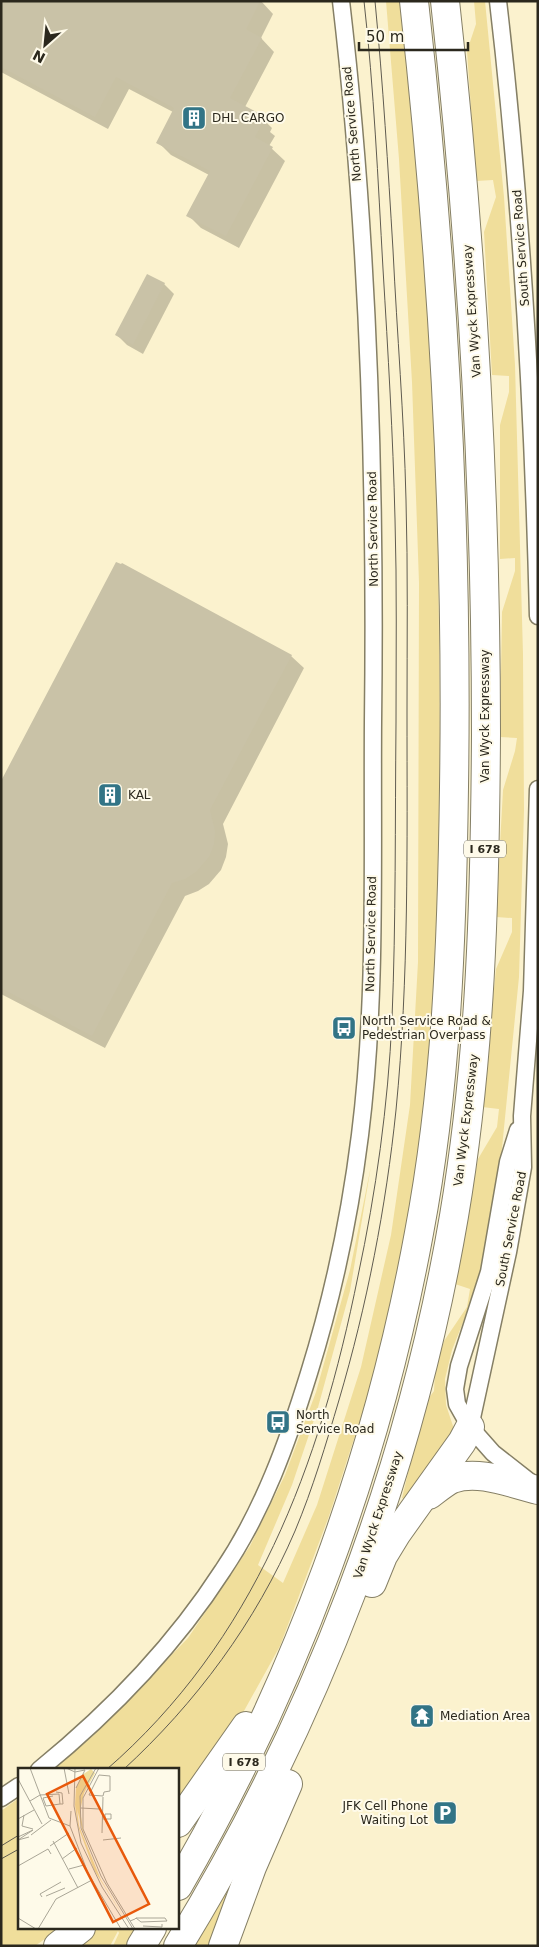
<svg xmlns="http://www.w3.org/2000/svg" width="539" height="1947" viewBox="0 0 539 1947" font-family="'DejaVu Sans',sans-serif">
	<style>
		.built { fill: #fbf2ce; fill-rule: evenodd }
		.green { fill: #f0de9b }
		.shadow { fill: #0003 }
		.building { fill: #c9c2a7 }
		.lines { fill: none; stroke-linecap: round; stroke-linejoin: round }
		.minor-casing { stroke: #857f65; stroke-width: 19 }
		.motorway-casing { stroke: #857f65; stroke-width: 30 }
		.minor { stroke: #fff; stroke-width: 16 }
		.motorway { stroke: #fff; stroke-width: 28 }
		.tram { stroke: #605c50; stroke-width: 1 }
		.labels { text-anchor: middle; stroke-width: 4; stroke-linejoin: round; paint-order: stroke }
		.shield { fill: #fefae9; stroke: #6a675a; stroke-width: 1 }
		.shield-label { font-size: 11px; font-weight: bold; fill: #2b281d }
		.poi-label { font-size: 12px; fill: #2b281d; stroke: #fefae9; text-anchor: start }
		.street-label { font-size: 12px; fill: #2b281d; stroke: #fefae9 }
		.inset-road { fill: none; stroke: #aaa697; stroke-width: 1 }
		.view { fill: #e8590c; fill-opacity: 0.15; stroke: #e8590c; stroke-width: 2.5 }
		.inset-edge { fill: none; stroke: #2b281d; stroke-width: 2.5 }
	</style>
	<rect width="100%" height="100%" fill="#fefae9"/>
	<path class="built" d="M1,1H538V1946H1ZM19,1770H178V1928H19Z"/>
	<g class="green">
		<path d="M386,1H400L418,165L431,337L438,537L440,746L438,916L432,1042L411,1206L374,1377L329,1516L280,1646L229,1738L178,1808V1770H53L94,1735L188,1638L250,1546L285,1475L316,1392L350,1270L371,1166L350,1291L317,1411L292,1485L258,1565L283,1583L317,1505L361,1367L391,1235L410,1105L418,962L419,583L412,382L399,159Z"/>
		<path d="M474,1H485L504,197L515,365L523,654L524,810L519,977L500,1168L485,1256L475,1292L452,1350L445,1379L446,1405L456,1435L408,1501L402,1498L425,1403L434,1391L435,1371L444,1341L467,1307L470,1289L455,1284L478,1159L497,1127L499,1109L482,1107L496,969L512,932V918L496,917L503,790L515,751L517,738L500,737L502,612L515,571V558L500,559V425L509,392V376L492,375L484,232L496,197L493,180L476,181L467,51L476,24Z"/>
		<path d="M19,1798V1928H60L35,1946H1V1811Z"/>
		<path d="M255,1839L214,1946H191Z"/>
		<path d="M92,1928H137L127,1946H113L119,1933L118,1931L110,1946H70Z"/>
	</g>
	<g class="shadow">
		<path d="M1,1H261L273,14L261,38L274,52L245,107L259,115L272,128L270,132L275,136L269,146L285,161L239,248L201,228L188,215L209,175L171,155L158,142L173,112L129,89L108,129L1,72Z"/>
		<path d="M164,284L174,294L143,354L127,345L117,335Z"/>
		<path d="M291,656L304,668L223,824L228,844L226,857L221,870L209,884L198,891L185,896L105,1048L1,994V783Z"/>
	</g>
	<g class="building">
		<path d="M1,1H260L246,29L262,38L230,98L260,114L257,120L263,122L255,137L273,147L226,236L186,216L210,171L156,143L174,108L116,77L95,117L1,67Z"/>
		<path d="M147,274L165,283L133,345L115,335Z"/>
		<path d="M116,562L121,564L122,563L292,655L210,810L215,831L214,844L209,857L197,871L185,879L172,883L92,1036L1,988V781Z"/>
	</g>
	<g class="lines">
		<defs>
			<g id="minor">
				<path d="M498,1C522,205 533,411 538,616"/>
				<path d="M518,1130L508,1162L489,1272L459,1366L455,1389L457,1404L470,1427L493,1453L530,1482"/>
				<path d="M470,1427L508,1252L523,1167L522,1116L532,991L538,789"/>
				<path d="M39,1770C109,1713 174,1646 223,1570C263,1511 288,1441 309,1373C333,1296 350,1215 360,1135C377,999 372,860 373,722C376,482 369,240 341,1"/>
				<path d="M1,1798L19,1786"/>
			</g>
			<g id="motorway">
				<path d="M429,1495C437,1489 444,1483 452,1479C479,1469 512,1484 538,1490"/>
				<path d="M372,1583L383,1556L397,1533L462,1442L470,1427"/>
				<path d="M178,1823L246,1726"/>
				<path d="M178,1886C295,1684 377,1462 419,1233C447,1085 452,937 454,787C458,525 443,262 414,1"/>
				<path d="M58,1946L81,1928"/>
				<path d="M141,1946L152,1928"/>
				<path d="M178,1946C315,1722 410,1474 454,1216C481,1057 485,896 486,734C486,489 472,245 445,1"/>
				<path d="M223,1946L252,1867L288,1784"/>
			</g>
		</defs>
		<use href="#minor" class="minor-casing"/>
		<use href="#motorway" class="motorway-casing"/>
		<use href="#minor" class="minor"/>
		<use href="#motorway" class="motorway"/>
		<g class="tram">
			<path d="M106,1770C255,1641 320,1465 358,1276C376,1192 388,1106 392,1019C396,921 395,822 396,723C396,655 397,587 395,519C393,436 388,352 383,269C378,180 374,90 364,1"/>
			<path d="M123,1770C196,1703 256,1622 295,1531C313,1488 326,1444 339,1400C367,1305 386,1207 396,1110C409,978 407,844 407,712C407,641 408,570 406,500C404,416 397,333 393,250C388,167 383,84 375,1"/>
			<path d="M1,1846L19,1835"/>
			<path d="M1,1859L19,1849"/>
		</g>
	</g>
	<defs>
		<symbol id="building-square" viewBox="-11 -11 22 22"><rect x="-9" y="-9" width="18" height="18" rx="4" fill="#327486" stroke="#fefae9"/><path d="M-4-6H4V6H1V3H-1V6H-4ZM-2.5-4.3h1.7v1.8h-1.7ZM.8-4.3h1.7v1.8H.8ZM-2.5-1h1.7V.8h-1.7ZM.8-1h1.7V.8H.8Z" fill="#fff"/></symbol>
		<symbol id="bus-square" viewBox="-11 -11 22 22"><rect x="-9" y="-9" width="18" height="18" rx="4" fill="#327486" stroke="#fefae9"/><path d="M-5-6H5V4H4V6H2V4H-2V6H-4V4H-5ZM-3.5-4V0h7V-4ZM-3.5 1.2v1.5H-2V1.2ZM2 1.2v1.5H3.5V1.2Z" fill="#fff"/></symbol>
		<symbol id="temple-square" viewBox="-11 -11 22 22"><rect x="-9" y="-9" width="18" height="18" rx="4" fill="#327486" stroke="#fefae9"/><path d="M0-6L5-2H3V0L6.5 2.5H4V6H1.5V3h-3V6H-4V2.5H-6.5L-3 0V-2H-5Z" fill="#fff"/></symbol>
		<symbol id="parking-square" viewBox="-11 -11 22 22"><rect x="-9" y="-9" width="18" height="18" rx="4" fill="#327486" stroke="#fefae9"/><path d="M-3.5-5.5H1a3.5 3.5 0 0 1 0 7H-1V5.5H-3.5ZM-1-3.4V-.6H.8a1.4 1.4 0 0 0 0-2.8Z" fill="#fff"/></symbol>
	</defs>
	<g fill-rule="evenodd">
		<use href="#building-square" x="180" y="104" width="28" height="28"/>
		<use href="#building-square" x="96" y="781" width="28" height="28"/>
		<use href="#bus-square" x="330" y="1014" width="28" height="28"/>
		<use href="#bus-square" x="264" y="1408" width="28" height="28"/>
		<use href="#temple-square" x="408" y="1702" width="28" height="28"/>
		<use href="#parking-square" x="431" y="1799" width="28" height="28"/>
	</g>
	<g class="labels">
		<g class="shield">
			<rect x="464" y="840.5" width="42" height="17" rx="4"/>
			<rect x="223" y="1753.5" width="42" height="17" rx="4"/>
		</g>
		<g class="shield-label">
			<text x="485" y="853">I 678</text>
			<text x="244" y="1766">I 678</text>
		</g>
		<g class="poi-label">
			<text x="212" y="122">DHL CARGO</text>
			<text x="128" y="799">KAL</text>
			<text x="362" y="1025">North Service Road &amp;<tspan x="362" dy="14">Pedestrian Overpass</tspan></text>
			<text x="296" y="1419">North<tspan x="296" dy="14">Service Road</tspan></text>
			<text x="440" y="1720">Mediation Area</text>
			<text x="428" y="1810" text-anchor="end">JFK Cell Phone<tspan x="428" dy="14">Waiting Lot</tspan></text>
		</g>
		<g class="street-label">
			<text transform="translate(352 124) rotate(-95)" y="4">North Service Road</text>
			<text transform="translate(521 248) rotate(-94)" y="4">South Service Road</text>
			<text transform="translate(472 311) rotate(-94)" y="4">Van Wyck Expressway</text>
			<text transform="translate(373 529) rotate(-91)" y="4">North Service Road</text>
			<text transform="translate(485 716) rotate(-90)" y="4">Van Wyck Expressway</text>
			<text transform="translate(371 934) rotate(-89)" y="4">North Service Road</text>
			<text transform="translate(466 1120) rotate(-83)" y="4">Van Wyck Expressway</text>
			<text transform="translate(511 1229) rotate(-79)" y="4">South Service Road</text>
			<text transform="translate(378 1515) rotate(-72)" y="4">Van Wyck Expressway</text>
		</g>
	</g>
	<g transform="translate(18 1768)">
		<rect width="161" height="161" fill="#fefae9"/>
		<path d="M73,1L77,5L66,25L62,43L67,72L59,41L61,58L83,112L113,161L76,102L60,58L57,37L58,20L64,7Z" fill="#f0de9b"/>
		<path class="inset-road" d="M12,0L31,50L52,58M46,0L51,26M48,0L57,4L67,2M57,0L56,38L63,75L84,119L111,161M78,0L62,28L63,60L83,108L115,161M81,0L65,30V61L89,115L117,161M81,7L92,8V23L86,24L85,28L71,27ZM0,11L24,56M58,20L67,2M38,24L44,25L45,36H42M12,33L22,27L41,26L42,36L28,38L25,30L35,28M63,40L81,41M6,47L4,58L15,61M0,51L16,42M85,51H93V46H87V51M52,58L70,105L103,161M52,58L53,43M84,65L85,29M13,67L33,52M0,69L15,62L0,72L11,69M85,72L103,70M35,73L60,120M32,78L51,65M44,91L59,80M0,98L30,81L33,86M51,101L66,97M28,128L47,120M24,129L22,126L43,114M0,150L18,161M112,153L117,151L118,150H147L149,153L123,154L118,150M125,158L144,159V156M20,161L38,131L74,112"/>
		<path class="view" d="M65,8L131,136L95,154L29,26Z"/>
		<rect width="161" height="161" class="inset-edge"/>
	</g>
	<rect width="539" height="1947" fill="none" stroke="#2b281d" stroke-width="5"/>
	<g transform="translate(45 45) rotate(207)" stroke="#fefae9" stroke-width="4" paint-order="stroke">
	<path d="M0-4L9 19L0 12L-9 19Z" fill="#2b281d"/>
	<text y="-8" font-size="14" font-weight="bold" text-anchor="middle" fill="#2b281d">N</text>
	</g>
	<path d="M359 42v8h109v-8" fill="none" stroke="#2b281d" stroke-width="2.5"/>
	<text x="366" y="42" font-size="15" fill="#2b281d" stroke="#fefae9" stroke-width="4" paint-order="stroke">50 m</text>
</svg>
